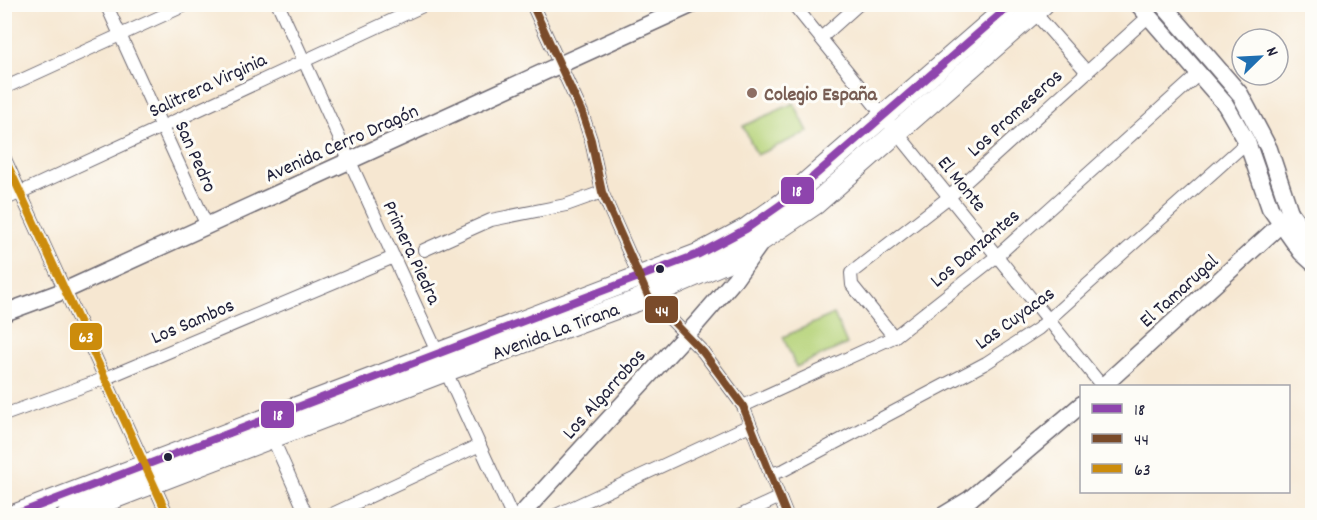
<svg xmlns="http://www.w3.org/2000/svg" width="1317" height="520" viewBox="0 0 1317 520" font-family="Dekko,sans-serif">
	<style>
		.pitch { fill: #b6d379; stroke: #6c7a5a; stroke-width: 1.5 }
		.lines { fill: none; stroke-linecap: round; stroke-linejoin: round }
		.street-casing { stroke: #6c6770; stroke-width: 14 }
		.secondary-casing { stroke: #6c6770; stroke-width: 19 }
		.highway-casing { stroke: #6c6770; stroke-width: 23 }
		.street { stroke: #fff; stroke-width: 12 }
		.secondary { stroke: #fff; stroke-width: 16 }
		.highway { stroke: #fff; stroke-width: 21 }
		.bus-1-casing { stroke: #fdfcf7; stroke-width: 12 }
		.bus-2-casing { stroke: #fdfcf7; stroke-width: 12 }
		.bus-3-casing { stroke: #fdfcf7; stroke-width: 12 }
		.bus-1 { stroke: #8e44ad; stroke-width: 8 }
		.bus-2 { stroke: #7a4b2a; stroke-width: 8 }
		.bus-3 { stroke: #cc8c0c; stroke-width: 8 }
		.education-dot { fill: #8d6e63; stroke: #fdfcf7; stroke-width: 2 }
		.bus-dot { fill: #22223b; stroke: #fdfcf7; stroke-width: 2 }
		.labels { text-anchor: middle; stroke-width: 6; stroke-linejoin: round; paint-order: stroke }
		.street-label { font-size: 20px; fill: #22223b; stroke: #fdfcf7 }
		.education-label { font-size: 20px; font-weight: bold; fill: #785e54; stroke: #fdfcf7; text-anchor: start }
		.line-badge { stroke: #fdfcf7; stroke-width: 2 }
		.badge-label { font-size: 16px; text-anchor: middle; font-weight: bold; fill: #fff }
	</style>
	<rect width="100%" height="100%" fill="#fdfcf7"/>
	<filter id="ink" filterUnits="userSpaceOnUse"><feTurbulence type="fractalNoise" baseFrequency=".0167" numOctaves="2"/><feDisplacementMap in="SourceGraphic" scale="12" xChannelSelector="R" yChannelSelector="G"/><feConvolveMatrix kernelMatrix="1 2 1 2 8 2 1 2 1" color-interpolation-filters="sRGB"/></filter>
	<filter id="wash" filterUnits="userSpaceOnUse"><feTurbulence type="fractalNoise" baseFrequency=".008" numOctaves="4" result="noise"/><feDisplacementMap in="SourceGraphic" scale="24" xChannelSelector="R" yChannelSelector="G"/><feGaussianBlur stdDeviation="1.35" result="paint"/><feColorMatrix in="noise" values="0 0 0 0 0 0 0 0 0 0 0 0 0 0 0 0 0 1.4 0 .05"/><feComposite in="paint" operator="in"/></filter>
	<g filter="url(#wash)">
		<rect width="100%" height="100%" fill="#f6e7d1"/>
		<g class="pitch">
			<path d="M794,103L808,132L757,155L743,126Z"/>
			<path d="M834,314L847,344L796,367L783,337Z"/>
		</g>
	</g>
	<g filter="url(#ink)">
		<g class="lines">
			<defs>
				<g id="street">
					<path d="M106,4L207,226"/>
					<path d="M278,4L512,516"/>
					<path d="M532,4L582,113L591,140L602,192L648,296L703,352L743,406L787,516"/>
					<path d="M793,4L1102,386"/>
					<path d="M1034,12L1087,72"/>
					<path d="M821,38L859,4"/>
					<path d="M4,88L188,4"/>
					<path d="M4,157L168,516"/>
					<path d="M4,200L427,4"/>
					<path d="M424,250L491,220L566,205L602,192"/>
					<path d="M894,337L852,285L851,273L949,197L1149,16"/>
					<path d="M743,406L894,337L997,256L1200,73"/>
					<path d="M4,415L106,378L394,257"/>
					<path d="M272,437L307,516"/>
					<path d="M770,474L784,470L986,363L1038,329L1247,142"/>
					<path d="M328,516L480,445"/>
					<path d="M554,516L750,425"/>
					<path d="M739,516L778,498"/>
				</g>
				<g id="secondary">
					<path d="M1138,4L1225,104L1247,142L1270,208L1301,252L1312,262"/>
					<path d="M1290,212L1312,241"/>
					<path d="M4,313L66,290L693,4"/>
					<path d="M1103,386L1281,224L1290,212L1269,149L1240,94L1162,4"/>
					<path d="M520,516L697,323L735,279L760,244"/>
					<path d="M942,516L970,499L1082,404"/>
				</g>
				<g id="highway">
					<path d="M12,516L699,254L746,229L783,203L1012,4"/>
					<path d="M67,516L437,374L636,301L735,258L815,204L1043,4"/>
				</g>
			</defs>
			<use href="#street" class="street-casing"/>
			<use href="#secondary" class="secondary-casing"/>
			<use href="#highway" class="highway-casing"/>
			<use href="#street" class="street"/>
			<use href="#secondary" class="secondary"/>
			<use href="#highway" class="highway"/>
			<defs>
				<path id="bus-1" d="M12,516L699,254L746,229L783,203L1012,4"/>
				<path id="bus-2" d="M532,4L582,113L591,140L602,192L648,296L703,352L743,406L787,516"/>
				<path id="bus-3" d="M4,157L168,516"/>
			</defs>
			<use href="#bus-1" class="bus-1-casing"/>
			<use href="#bus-2" class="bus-2-casing"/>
			<use href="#bus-3" class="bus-3-casing"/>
			<use href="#bus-1" class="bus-1"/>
			<use href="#bus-2" class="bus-2"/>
			<use href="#bus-3" class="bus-3"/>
		</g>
	</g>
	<circle class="education-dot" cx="752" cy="93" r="6"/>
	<g class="bus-dot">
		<circle cx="660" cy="269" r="5"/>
		<circle cx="168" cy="457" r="5"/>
	</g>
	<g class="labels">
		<g class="street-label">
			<text transform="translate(207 84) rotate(-25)" y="7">Salitrera Virginia</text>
			<text transform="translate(1014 112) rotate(-42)" y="7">Los Promeseros</text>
			<text transform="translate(341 142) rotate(-24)" y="7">Avenida Cerro Dragón</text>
			<text transform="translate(197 156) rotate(66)" y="7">San Pedro</text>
			<text transform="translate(963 183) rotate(51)" y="7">El Monte</text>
			<text transform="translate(974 247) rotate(-40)" y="7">Los Danzantes</text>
			<text transform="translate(413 252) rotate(65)" y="7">Primera Piedra</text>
			<text transform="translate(1178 290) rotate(-42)" y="7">El Tamarugal</text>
			<text transform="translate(1014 317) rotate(-36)" y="7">Las Cuyacas</text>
			<text transform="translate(192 320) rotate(-23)" y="7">Los Sambos</text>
			<text transform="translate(555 330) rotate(-20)" y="7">Avenida La Tirana</text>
			<text transform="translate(603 393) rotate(-48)" y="7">Los Algarrobos</text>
		</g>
		<g class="education-label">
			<text x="764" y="100">Colegio España</text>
		</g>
	</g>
	<g class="line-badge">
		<rect x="780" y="176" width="35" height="29" rx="6" fill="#8e44ad"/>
		<rect x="644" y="295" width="35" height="29" rx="6" fill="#7a4b2a"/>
		<rect x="69" y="322" width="34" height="29" rx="6" fill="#cc8c0c"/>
		<rect x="260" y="400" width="35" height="29" rx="6" fill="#8e44ad"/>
	</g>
	<g class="badge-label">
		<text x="797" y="196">18</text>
		<text x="662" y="316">44</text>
		<text x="86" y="342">63</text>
		<text x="278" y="420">18</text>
	</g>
	<rect width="1317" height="520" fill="none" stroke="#fdfcf7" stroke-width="24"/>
	<rect x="1080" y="385" width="210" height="108" fill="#fdfcf7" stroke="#a5a5ac" stroke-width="1.5"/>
	<rect x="1092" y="404" width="30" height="9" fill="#8e44ad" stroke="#a5a5ac" stroke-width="1.5"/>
	<text x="1134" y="415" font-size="18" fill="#22223b">18</text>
	<rect x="1092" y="434" width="30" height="9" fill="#7a4b2a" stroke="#a5a5ac" stroke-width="1.5"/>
	<text x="1134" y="445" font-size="18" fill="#22223b">44</text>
	<rect x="1092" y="464" width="30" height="9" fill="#cc8c0c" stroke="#a5a5ac" stroke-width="1.5"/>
	<text x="1134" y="475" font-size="18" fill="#22223b">63</text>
	<g transform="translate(1260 57) rotate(66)"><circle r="28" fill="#fdfcf7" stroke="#a5a5ac" stroke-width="1.5"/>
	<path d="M0-4.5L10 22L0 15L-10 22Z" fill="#1f6fb2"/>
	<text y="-9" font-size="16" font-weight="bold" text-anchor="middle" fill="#22223b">N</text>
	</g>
</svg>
